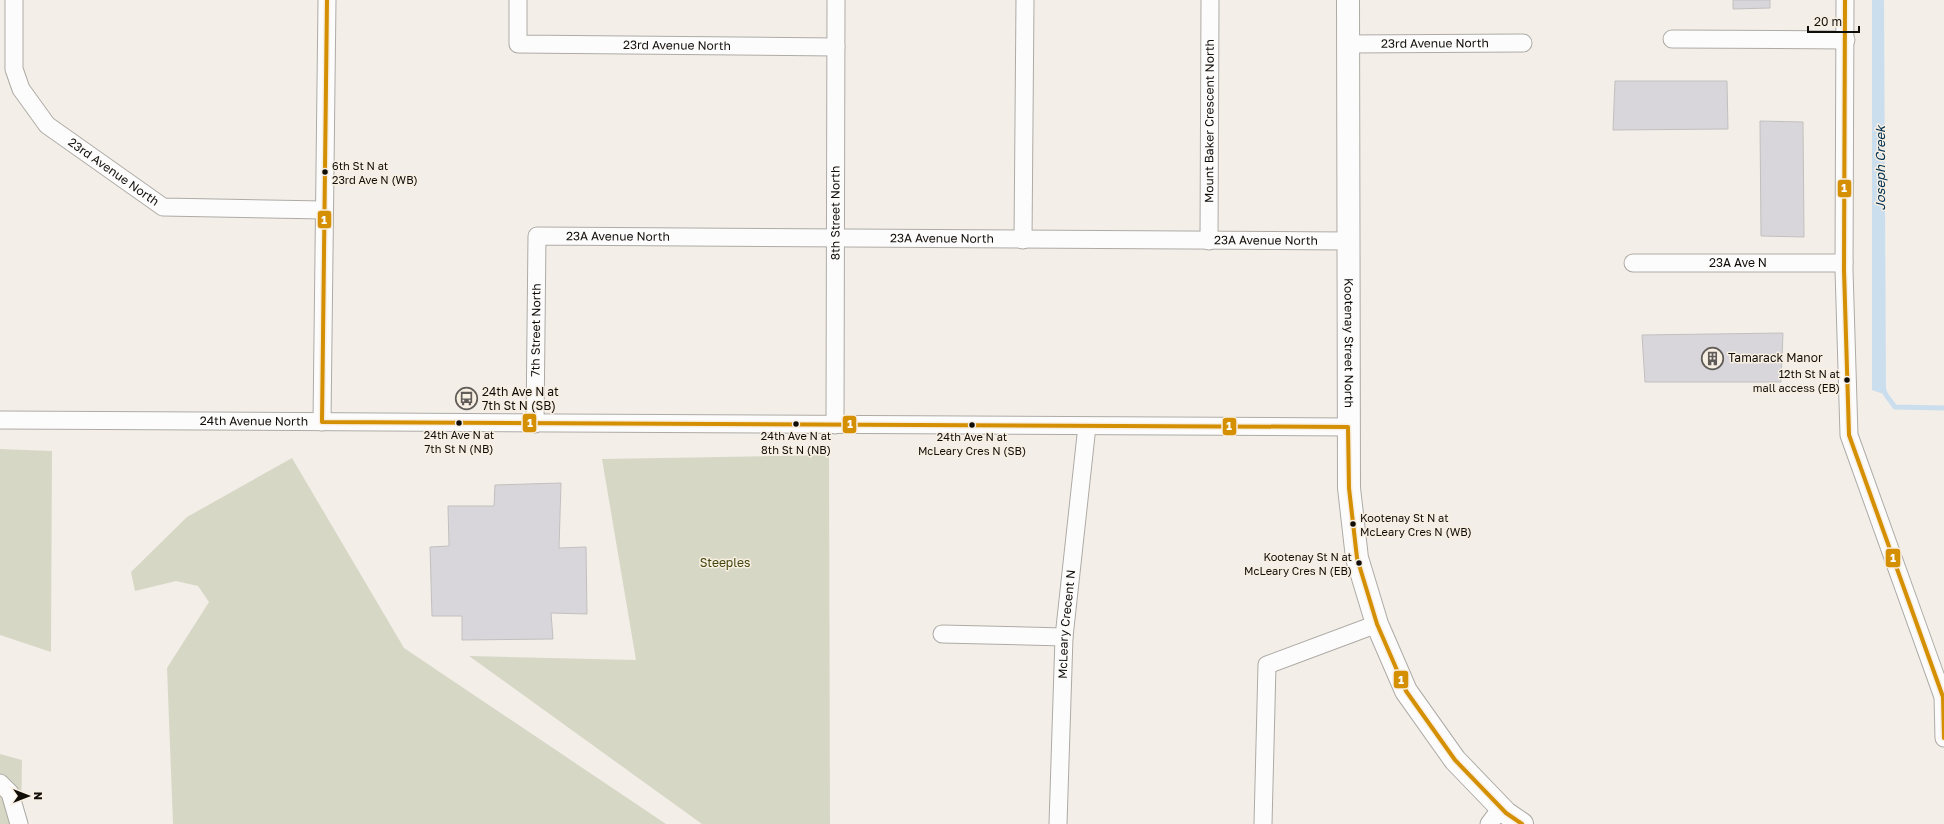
<svg xmlns="http://www.w3.org/2000/svg" width="1944" height="824" viewBox="0 0 1944 824" font-family="'Golos Text',sans-serif">
	<style>
		.green { fill: #d7d7c6 }
		.water { fill: #cbdeee }
		.lines { fill: none; stroke-linecap: round; stroke-linejoin: round }
		.stream { stroke: #cbdeee; stroke-width: 5 }
		.building { fill: #d8d6da; stroke: #c2c0bf }
		.minor-casing { stroke: #aeaba6; stroke-width: 19 }
		.tertiary-casing { stroke: #aeaba6; stroke-width: 24 }
		.minor { stroke: #fdfcfc; stroke-width: 17 }
		.tertiary { stroke: #fdfcfc; stroke-width: 22 }
		.bus-1-casing { stroke: #f8efe3; stroke-width: 7 }
		.bus-1 { stroke: #d48f02; stroke-width: 4 }
		.bus-dot { fill: #110e0a; stroke: #f8efe3; stroke-width: 1.5 }
		.labels { text-anchor: middle; stroke-width: 3; stroke-linejoin: round; paint-order: stroke }
		.bus-label { font-size: 11px; fill: #110e0a; stroke: #f8efe3 }
		.street-label { font-size: 12px; fill: #110e0a; stroke: #f8efe3 }
		.poi-label { font-size: 12px; fill: #110e0a; stroke: #f8efe3; text-anchor: start }
		.park-label { font-size: 12px; fill: #40460b; stroke: #f8efe3 }
		.water-label { font-size: 13px; font-style: italic; fill: #003153; stroke: #f8efe3 }
		.line-badge { stroke: #f8efe3; stroke-width: 1.5 }
		.badge-label { font-size: 11px; text-anchor: middle; font-weight: bold; fill: #fff }
	</style>
	<rect width="100%" height="100%" fill="#f3eee8"/>
	<g class="green">
		<path d="M0,449L52,451L51,652L0,635Z"/>
		<path d="M829,455L830,824H702L469,656L636,660L602,459Z"/>
		<path d="M292,458L404,648L666,824H173L167,668L209,602L198,586L176,581L135,591L131,572L187,517Z"/>
		<path d="M0,754L22,760L21,824H0Z"/>
	</g>
	<path class="water" d="M1872,0H1884L1886,395L1872,390Z"/>
	<g class="lines">
		<path class="stream" d="M1883,388L1886,395L1895,407L1944,408"/>
	</g>
	<g class="building">
		<path d="M1733,0H1770V8L1733,9Z"/>
		<path d="M1615,81H1727L1728,129L1613,130Z"/>
		<path d="M1760,121L1803,122L1804,237L1761,236Z"/>
		<path d="M1783,333L1781,382H1645L1642,335Z"/>
		<path d="M561,483L559,548L586,547L587,614L551,613L553,639L462,640V616H432L430,547L449,546L448,506H494L495,485Z"/>
	</g>
	<g class="lines">
		<defs>
			<g id="minor">
				<path id="s1" d="M14,0V69L21,89L47,125L163,207L324,210"/>
				<path id="s2" d="M518,0V44L836,47"/>
				<path d="M1845,0L1844,270L1849,435L1943,697L1944,738"/>
				<path d="M1672,39L1846,40"/>
				<path id="s3" d="M1348,44L1523,43"/>
				<path d="M1023,240L1025,0"/>
				<path id="s4" d="M1209,241L1210,0"/>
				<path id="s5" d="M1633,263H1844"/>
				<path id="s6" d="M0,420L1348,427"/>
				<path d="M322,422L327,0"/>
				<path id="s7" d="M535,424L537,236L1347,241"/>
				<path id="s8" d="M835,425L836,0"/>
				<path d="M942,634L1064,637"/>
				<path d="M0,783L10,793L19,824"/>
				<path id="s9" d="M1058,824L1064,637L1087,426"/>
				<path d="M1263,824L1267,665L1377,624"/>
				<path d="M1489,824L1501,808"/>
			</g>
			<g id="tertiary">
				<path id="s10" d="M1348,0L1349,488L1357,558L1377,624L1406,691L1455,760L1506,813L1522,824"/>
			</g>
		</defs>
		<use href="#minor" class="minor-casing"/>
		<use href="#tertiary" class="tertiary-casing"/>
		<use href="#minor" class="minor"/>
		<use href="#tertiary" class="tertiary"/>
		<defs>
			<g id="bus-1">
				<path d="M327,0L322,422L1348,427L1349,488L1357,558L1377,624L1406,691L1455,760L1506,813L1522,824"/>
				<path d="M1845,0L1844,270L1849,435L1943,697L1944,738"/>
			</g>
		</defs>
		<use href="#bus-1" class="bus-1-casing"/>
		<use href="#bus-1" class="bus-1"/>
	</g>
	<defs>
		<symbol id="building-ring" viewBox="-11 -11 22 22"><circle r="9.5" fill="#f8efe3" stroke="#605c58" stroke-width="1.5"/><path d="M-4-6H4V6H1V3H-1V6H-4ZM-2.5-4.3h1.7v1.8h-1.7ZM.8-4.3h1.7v1.8H.8ZM-2.5-1h1.7V.8h-1.7ZM.8-1h1.7V.8H.8Z" fill="#605c58"/></symbol>
		<symbol id="bus-ring" viewBox="-11 -11 22 22"><circle r="9.5" fill="#f8efe3" stroke="#605c58" stroke-width="1.5"/><path d="M-5-6H5V4H4V6H2V4H-2V6H-4V4H-5ZM-3.5-4V0h7V-4ZM-3.5 1.2v1.5H-2V1.2ZM2 1.2v1.5H3.5V1.2Z" fill="#605c58"/></symbol>
	</defs>
	<g fill-rule="evenodd">
		<use href="#building-ring" x="1700" y="346" width="25" height="25"/>
		<use href="#bus-ring" x="454" y="386" width="25" height="25"/>
	</g>
	<g class="bus-dot">
		<circle cx="325" cy="172" r="3.5"/>
		<circle cx="1847" cy="380" r="3.5"/>
		<circle cx="459" cy="423" r="3.5"/>
		<circle cx="796" cy="424" r="3.5"/>
		<circle cx="972" cy="425" r="3.5"/>
		<circle cx="1353" cy="524" r="3.5"/>
		<circle cx="1359" cy="563" r="3.5"/>
	</g>
	<g class="labels">
		<g class="bus-label">
			<text x="332" y="170" text-anchor="start">6th St N at<tspan x="332" dy="14">23rd Ave N (WB)</tspan></text>
			<text x="1840" y="378" text-anchor="end">12th St N at<tspan x="1840" dy="14">mall access (EB)</tspan></text>
			<text x="459" y="439">24th Ave N at<tspan x="459" dy="14">7th St N (NB)</tspan></text>
			<text x="796" y="440">24th Ave N at<tspan x="796" dy="14">8th St N (NB)</tspan></text>
			<text x="972" y="441">24th Ave N at<tspan x="972" dy="14">McLeary Cres N (SB)</tspan></text>
			<text x="1360" y="522" text-anchor="start">Kootenay St N at<tspan x="1360" dy="14">McLeary Cres N (WB)</tspan></text>
			<text x="1352" y="561" text-anchor="end">Kootenay St N at<tspan x="1352" dy="14">McLeary Cres N (EB)</tspan></text>
		</g>
		<g class="street-label">
			<text dy="4" stroke="none"><textPath href="#s3" startOffset="87">23rd Avenue North</textPath></text>
			<text dy="4" stroke="none"><textPath href="#s2" startOffset="203">23rd Avenue North</textPath></text>
			<text dy="4" stroke="none"><textPath href="#s4" startOffset="120">Mount Baker Crescent North</textPath></text>
			<text dy="4" stroke="none"><textPath href="#s1" startOffset="216">23rd Avenue North</textPath></text>
			<text dy="4" stroke="none"><textPath href="#s8" startOffset="212">8th Street North</textPath></text>
			<text dy="4" stroke="none"><textPath href="#s7" startOffset="269">23A Avenue North</textPath></text>
			<text dy="4" stroke="none"><textPath href="#s7" startOffset="593">23A Avenue North</textPath></text>
			<text dy="4" stroke="none"><textPath href="#s7" startOffset="917">23A Avenue North</textPath></text>
			<text dy="4" stroke="none"><textPath href="#s5" startOffset="105">23A Ave N</textPath></text>
			<text dy="4" stroke="none"><textPath href="#s7" startOffset="94">7th Street North</textPath></text>
			<text dy="4" stroke="none"><textPath href="#s10" startOffset="343">Kootenay Street North</textPath></text>
			<text dy="4" stroke="none"><textPath href="#s6" startOffset="254">24th Avenue North</textPath></text>
			<text dy="4" stroke="none"><textPath href="#s9" startOffset="200">McLeary Crecent N</textPath></text>
		</g>
		<g class="poi-label">
			<text x="1728" y="362">Tamarack Manor</text>
			<text x="482" y="396">24th Ave N at<tspan x="482" dy="14">7th St N (SB)</tspan></text>
		</g>
		<g class="park-label">
			<text x="725" y="567">Steeples</text>
		</g>
		<g class="water-label">
			<text transform="translate(1880 168) rotate(-90)" y="5">Joseph Creek</text>
		</g>
	</g>
	<g class="line-badge">
		<rect x="1837" y="179" width="15" height="19" rx="4" fill="#d48f02"/>
		<rect x="317" y="210" width="15" height="19" rx="4" fill="#d48f02"/>
		<rect x="522" y="413" width="15" height="20" rx="4" fill="#d48f02"/>
		<rect x="842" y="415" width="15" height="19" rx="4" fill="#d48f02"/>
		<rect x="1222" y="417" width="15" height="19" rx="4" fill="#d48f02"/>
		<rect x="1885" y="548" width="16" height="20" rx="4" fill="#d48f02"/>
		<rect x="1393" y="670" width="16" height="19" rx="4" fill="#d48f02"/>
	</g>
	<g class="badge-label">
		<text x="1844" y="192">1</text>
		<text x="324" y="224">1</text>
		<text x="530" y="427">1</text>
		<text x="850" y="428">1</text>
		<text x="1229" y="430">1</text>
		<text x="1893" y="562">1</text>
		<text x="1401" y="684">1</text>
	</g>
	<g transform="translate(28 796) rotate(90)" stroke="#f8efe3" stroke-width="3" paint-order="stroke">
	<path d="M0-3L7 15L0 10L-7 15Z" fill="#110e0a"/>
	<text y="-6" font-size="11" font-weight="bold" text-anchor="middle" fill="#110e0a">N</text>
	</g>
	<path d="M1808 26v6h51v-6" fill="none" stroke="#110e0a" stroke-width="2"/>
	<text x="1814" y="26" font-size="12" fill="#110e0a" stroke="#f8efe3" stroke-width="3" paint-order="stroke">20 m</text>
</svg>
